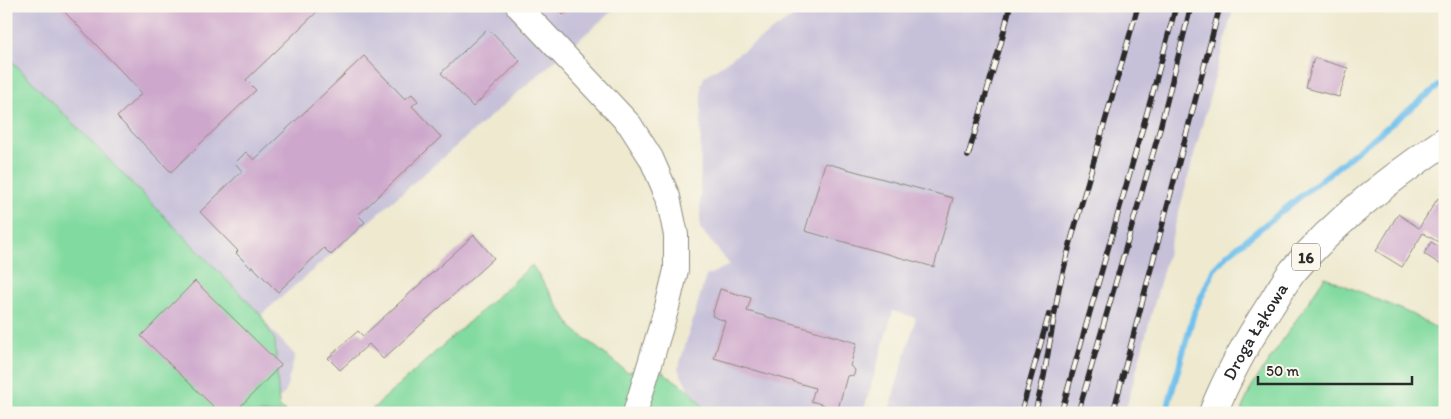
<svg xmlns="http://www.w3.org/2000/svg" width="1451" height="419" viewBox="0 0 1451 419" font-family="Itim,sans-serif">
	<style>
		.industrial { fill: #c6c0d9 }
		.green { fill: #81da9f; stroke: #568265 }
		.lines { fill: none; stroke-linecap: round; stroke-linejoin: round }
		.stream { stroke: #72c1ed; stroke-width: 6 }
		.building { fill: #cda7cc }
		.minor-casing { stroke: #8c8a7d; stroke-width: 26 }
		.major-casing { stroke: #8c8a7d; stroke-width: 30 }
		.minor { stroke: #fff; stroke-width: 24 }
		.major { stroke: #fff; stroke-width: 28 }
		.rail-casing { stroke: #2b2b2b; stroke-width: 5.5 }
		.rail { stroke: #fbf7ec; stroke-width: 4; stroke-dasharray: 11; stroke-linecap: butt }
		.labels { text-anchor: middle; stroke-width: 4.5; stroke-linejoin: round; paint-order: stroke }
		.shield { fill: #fbf7ec; stroke: #696865; stroke-width: 1 }
		.shield-label { font-size: 16px; font-weight: bold; fill: #2b2b2b }
		.street-label { font-size: 18px; fill: #2b2b2b; stroke: #fbf7ec }
	</style>
	<rect width="100%" height="100%" fill="#fbf7ec"/>
	<filter id="ink" filterUnits="userSpaceOnUse"><feTurbulence type="fractalNoise" baseFrequency=".02" numOctaves="2"/><feDisplacementMap in="SourceGraphic" scale="10" xChannelSelector="R" yChannelSelector="G"/><feConvolveMatrix kernelMatrix="1 2 1 2 8 2 1 2 1" color-interpolation-filters="sRGB"/></filter>
	<filter id="wash" filterUnits="userSpaceOnUse"><feTurbulence type="fractalNoise" baseFrequency=".0096" numOctaves="4" result="noise"/><feDisplacementMap in="SourceGraphic" scale="20" xChannelSelector="R" yChannelSelector="G"/><feGaussianBlur stdDeviation="1.12" result="paint"/><feColorMatrix in="noise" values="0 0 0 0 0 0 0 0 0 0 0 0 0 0 0 0 0 1.4 0 .05"/><feComposite in="paint" operator="in"/></filter>
	<g filter="url(#wash)">
		<rect width="100%" height="100%" fill="#eee9cf"/>
		<g class="industrial">
			<path d="M6,6H618L261,315L196,250L295,355L285,393L262,413H6L170,222L6,55Z"/>
			<path d="M809,6H1234L1125,413H888L916,318L893,311L863,413H708L690,391L678,369L706,276L730,265L700,228L701,85L704,77Z"/>
		</g>
		<g class="green">
			<path d="M6,55L261,315L275,341L279,406L286,413H6Z"/>
			<path d="M532,265L572,328L627,372L654,366L690,391L708,413H368Z"/>
			<path d="M1325,277L1411,314L1445,333V413H1240L1252,386Z"/>
		</g>
		<g class="lines">
			<path class="stream" d="M1166,413L1194,313L1214,269L1227,255L1445,81"/>
		</g>
		<g id="blocks">
			<g class="building">
				<path d="M59,6H323L246,80L256,90L171,172L117,117L142,93Z"/>
				<path d="M554,6H572L563,15Z"/>
				<path d="M488,28L520,61L473,107L441,73Z"/>
				<path d="M364,56L405,99L412,94L418,101L412,106L441,137L358,215L365,222L331,255L324,248L278,292L252,266L251,268L236,253L238,251L200,212L242,171L235,163L246,152L254,160Z"/>
				<path d="M1314,58L1348,68L1339,97L1306,88Z"/>
				<path d="M825,163L953,198L934,267L805,231Z"/>
				<path d="M1438,198L1445,203V246L1423,233L1402,267L1376,251L1398,214L1419,228Z"/>
				<path d="M474,235L494,258L383,359L369,344L340,370L328,358L358,331L363,336Z"/>
				<path d="M1431,242L1445,250V267L1424,254Z"/>
				<path d="M195,281L281,365L234,413H220L141,336Z"/>
				<path d="M720,289L751,298L747,311L857,343L850,366L855,370L854,375L847,376L838,409L811,401L815,388L714,358L725,321L712,316Z"/>
			</g>
		</g>
	</g>
	<g filter="url(#ink)">
		<use href="#blocks" fill-opacity="0" stroke="#8c8a7d" stroke-width="1"/>
		<g class="lines">
			<defs>
				<path id="minor" d="M518,6L630,125L651,158L668,197L676,235V270L667,307L635,413"/>
				<g id="major">
					<path id="s1" d="M1213,413C1228,374 1249,338 1272,303C1279,292 1285,281 1293,271C1336,220 1390,179 1445,141"/>
				</g>
			</defs>
			<use href="#minor" class="minor-casing"/>
			<use href="#major" class="major-casing"/>
			<use href="#minor" class="minor"/>
			<use href="#major" class="major"/>
			<defs>
				<g id="rail">
					<path d="M968,156L1001,43L1010,6"/>
					<path d="M1021,413L1049,314"/>
					<path d="M1035,413L1044,376L1059,288L1072,237L1138,6"/>
					<path d="M1061,413L1154,88L1176,6"/>
					<path d="M1078,413L1158,136L1191,6"/>
					<path d="M1113,413L1220,6"/>
				</g>
			</defs>
			<use href="#rail" class="rail-casing"/>
			<use href="#rail" class="rail"/>
		</g>
	</g>
	<g class="labels">
		<rect class="shield" x="1292" y="243.5" width="28" height="27" rx="4"/>
		<g class="shield-label">
			<text x="1306" y="263">16</text>
		</g>
		<g class="street-label">
			<text dy="6" stroke="none"><textPath href="#s1" startOffset="92">Droga Łąkowa</textPath></text>
		</g>
	</g>
	<rect width="1451" height="419" fill="none" stroke="#fbf7ec" stroke-width="25"/>
	<path d="M1258 376v8h154v-8" fill="none" stroke="#2b2b2b" stroke-width="2.5"/>
	<text x="1266" y="376" font-size="15" fill="#2b2b2b" stroke="#fbf7ec" stroke-width="4" paint-order="stroke">50 m</text>
</svg>
